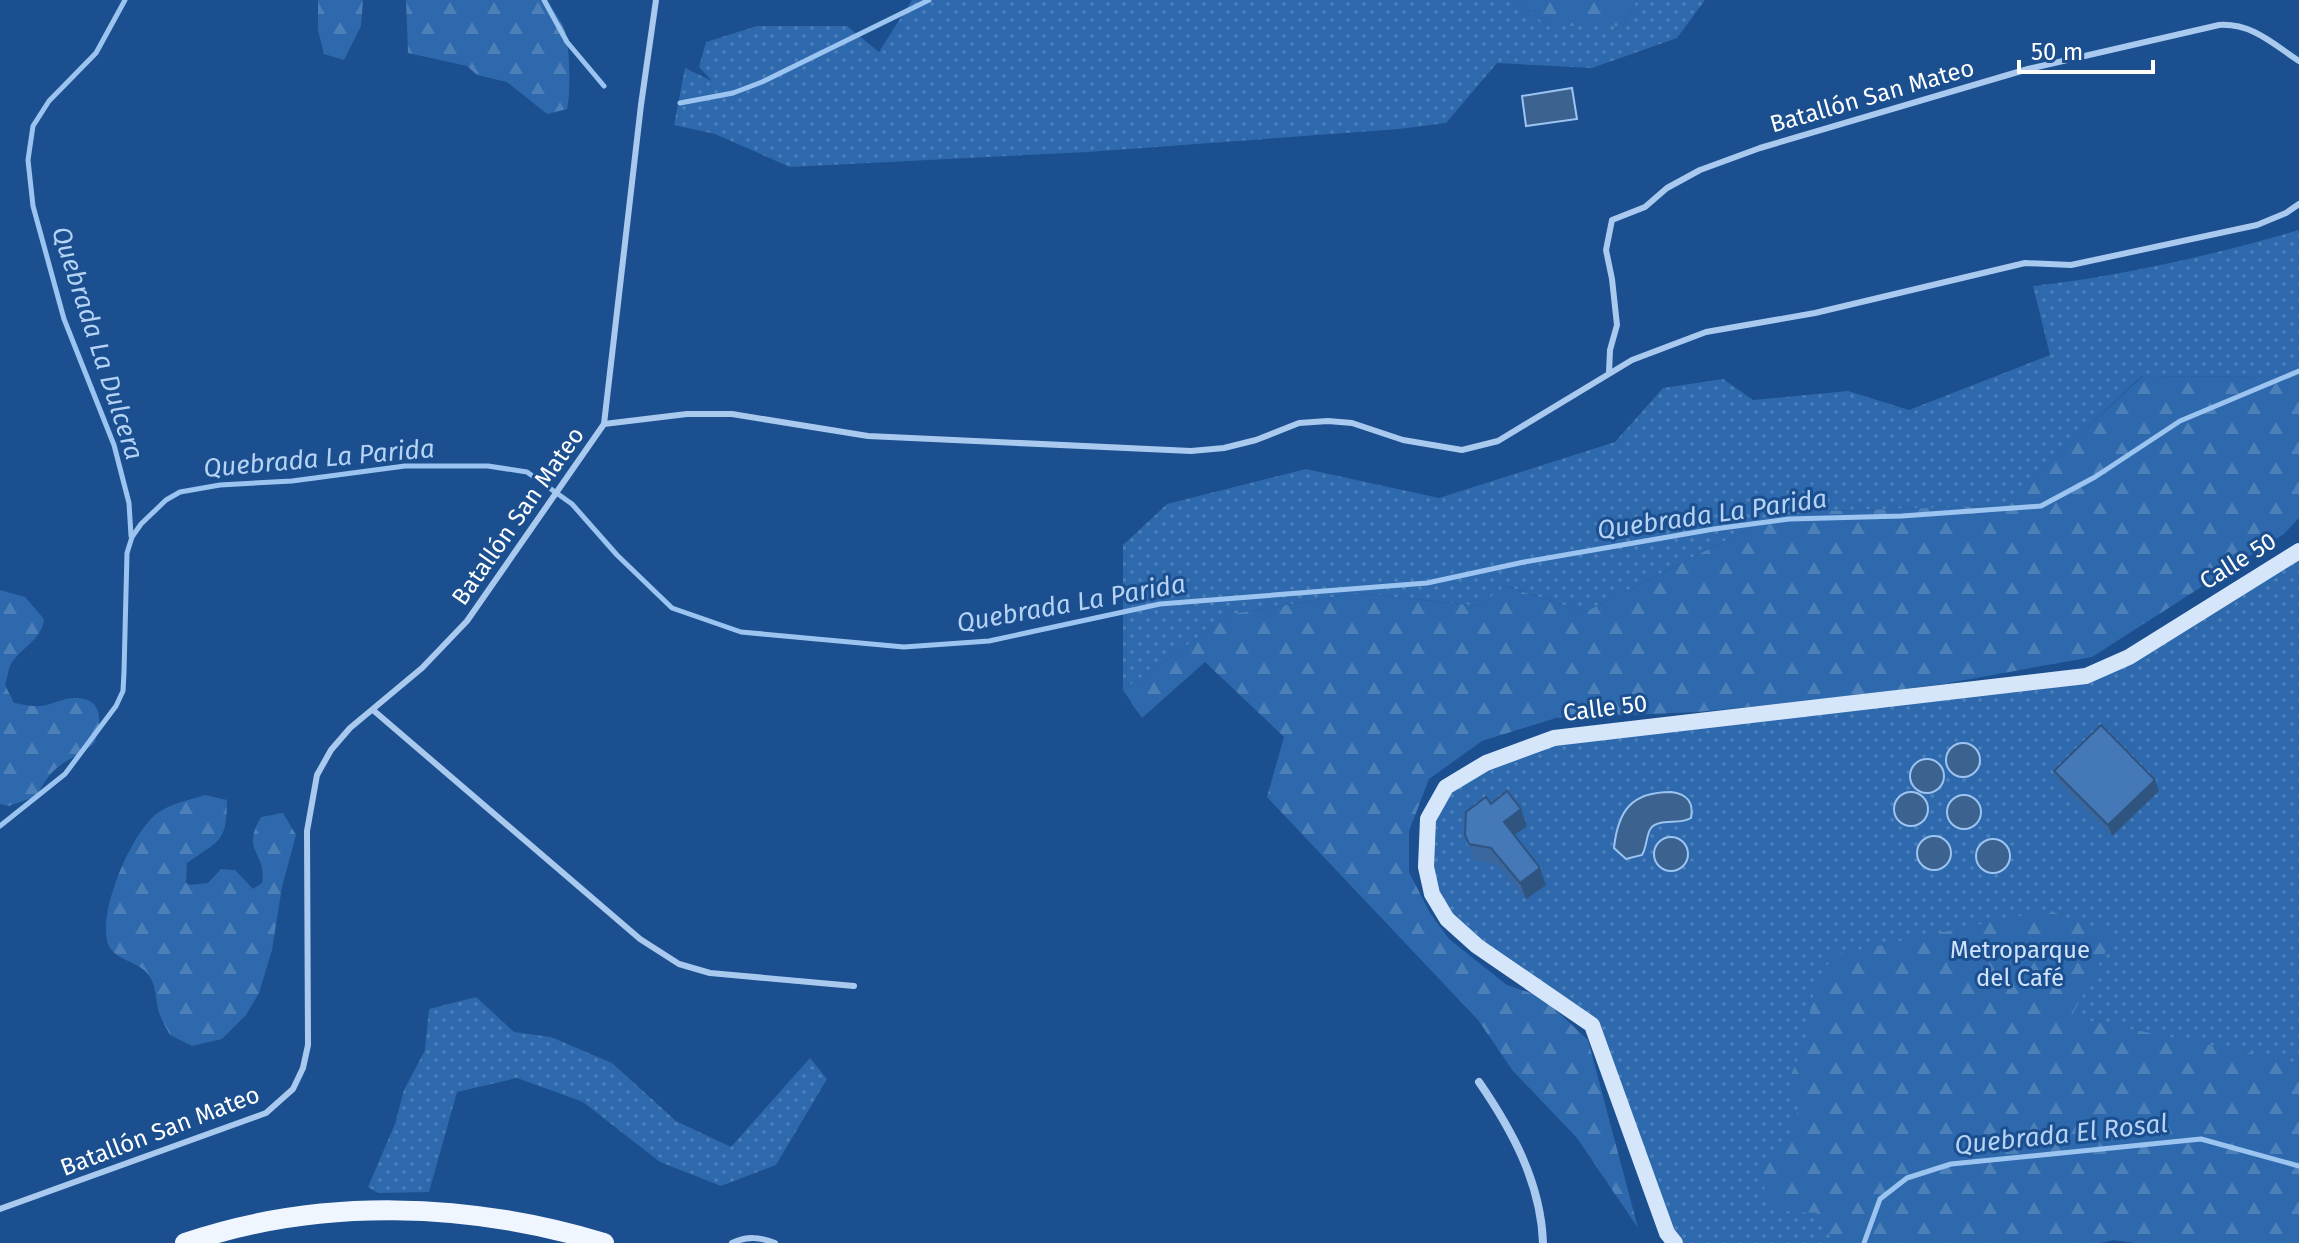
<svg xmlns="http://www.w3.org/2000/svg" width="2299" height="1243" viewBox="0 0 2299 1243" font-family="'Fira Sans',sans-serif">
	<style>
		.grass { fill: url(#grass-dots) }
		.forest { fill: url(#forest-firs) }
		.water { fill: #3c6290; stroke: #9cc4f0; stroke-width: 2 }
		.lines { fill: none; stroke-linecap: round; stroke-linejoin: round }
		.stream { stroke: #9cc4f0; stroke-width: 5 }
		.lane { stroke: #a9c9ee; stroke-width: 6 }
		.street { stroke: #a9c9ee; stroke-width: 8 }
		.secondary { stroke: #d6e6fa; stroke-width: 16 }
		.primary { stroke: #f0f6ff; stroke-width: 20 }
		.wall { fill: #3a679d }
		.shaded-wall { fill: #305480 }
		.building { fill: #4478b7; stroke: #305480; stroke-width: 2 }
		.labels { text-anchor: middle; stroke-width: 6; stroke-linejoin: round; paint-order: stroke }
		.street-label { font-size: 24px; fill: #fff; stroke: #1b4f8f }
		.park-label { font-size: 24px; fill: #cfe3fa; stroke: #1b4f8f }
		.water-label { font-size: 26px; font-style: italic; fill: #b5d3f5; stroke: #1b4f8f }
	</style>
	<defs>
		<pattern id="grass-dots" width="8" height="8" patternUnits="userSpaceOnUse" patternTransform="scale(2)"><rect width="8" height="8" fill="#2e69ad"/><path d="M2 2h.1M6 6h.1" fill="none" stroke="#4d80b9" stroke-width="1.8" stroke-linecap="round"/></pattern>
		<pattern id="forest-firs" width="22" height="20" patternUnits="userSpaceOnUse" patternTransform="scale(2)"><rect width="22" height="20" fill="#2e69ad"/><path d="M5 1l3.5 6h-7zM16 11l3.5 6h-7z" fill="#4d80b9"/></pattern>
	</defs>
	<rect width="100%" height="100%" fill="#1b4f8f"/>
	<g class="grass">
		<path d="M912,0H1515L1548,26H1623L1637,0H1705L1677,38L1592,68L1497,63L1446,123L1399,129L1088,152L790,167L715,134L674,125L685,68L712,81L699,67L706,42L757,26H847L879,52Z"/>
		<path d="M2299,230V369L2269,377L2142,376L2003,506L1782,512L1585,612L1506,586L1479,606L1358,593L1232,614L1123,690V545L1167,504L1306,469L1439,498L1615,442L1663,388L1723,379L1753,400L1848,391L1909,410L2050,355L2033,286C2123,276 2212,255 2299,230Z"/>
		<path d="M2299,551V1243H2137L2114,1240L2100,1243H1675L1592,1025L1447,919L1426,844L1446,787L1554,738L2087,676Z"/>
		<path d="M476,997L514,1032L551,1037L612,1063L676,1121L731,1147L810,1058L827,1079L776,1165L721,1186L660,1162L583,1102L517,1078L457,1092L429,1192L378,1193L368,1187L395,1124L404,1090L425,1050L429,1009Z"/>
	</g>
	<g class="forest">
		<path d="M318,0H363L361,26L344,60L324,54L318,30Z"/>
		<path d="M406,0H548C552,10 560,18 564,28C570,42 571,93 567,109L547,114L507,82L477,75L467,66L408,53Z"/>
		<path d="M1515,0H1637L1623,26H1548Z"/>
		<path d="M2299,369V518L2284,534L2092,657L1943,684L1809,701L1697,712L1556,718L1482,741L1429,779L1409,831V872L1430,913L1449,939L1507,985L1542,997L1588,1040L1638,1228L1577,1138L1513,1071L1478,1020L1267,797L1284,737L1205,662L1142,718L1123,690L1232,614L1358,593L1479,606L1505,586L1585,612L1782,512L2002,506L2143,376L2269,377Z"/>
		<path d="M0,590L25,597L44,619C42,641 18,649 10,666C8,671 7,679 5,685L14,703C22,704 32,707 40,706C51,705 61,699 72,698C105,696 102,723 94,744C67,763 52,763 37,796L9,806L0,804Z"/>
		<path d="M205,795L227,800C227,842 220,840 187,863L186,883L190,885L208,883L221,869L235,870L253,889L262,883C267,851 240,853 261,817L283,813L296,835L282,887L272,950L259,993L246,1015L222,1039L192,1046L170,1035C166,1028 162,1020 159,1013C155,999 157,985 147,973C137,961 114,960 108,944C97,913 132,830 159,812C172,803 190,800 205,795Z"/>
		<path d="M2048,910L2114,936L2071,1017L2299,1063V1243H2137L2114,1240L2089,1243H1834L1816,1213L1775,1210L1757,1172L1786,1143L1799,1109L1789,1080L1805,1041L1815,985L1834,955Z"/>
	</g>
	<g class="water">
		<path d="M1572,88L1577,119L1526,126L1522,96Z"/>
		<circle cx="1963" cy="760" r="17"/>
		<circle cx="1927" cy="776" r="17"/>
		<circle cx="1911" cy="809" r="17"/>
		<path d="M1671,792C1687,794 1694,802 1691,818C1680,825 1659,818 1651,828C1646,835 1647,847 1642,855L1626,859L1614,848C1618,810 1632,792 1671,792Z"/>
		<circle cx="1964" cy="812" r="17"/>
		<circle cx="1934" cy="853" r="17"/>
		<circle cx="1671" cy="854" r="17"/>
		<circle cx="1993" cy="856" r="17"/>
	</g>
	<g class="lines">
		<g class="stream">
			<path d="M125,0L96,53L49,101L33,126L28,160L33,206L64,319L114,445L129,503L131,536"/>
			<path d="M544,0L567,42L604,86"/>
			<path d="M680,103L733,93L762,82L929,0"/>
			<path d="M0,826L65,774L116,706L123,691L124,672L127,553L132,537L141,524L166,500L180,492L220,485L292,481L405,466H488L527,472L572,504L617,555L672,608L741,632L904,647L989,641L1160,604L1427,583L1524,562L1714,529L1789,519L1902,516L2041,506L2095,477L2180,421L2299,371"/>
			<path d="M1864,1243L1880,1199L1907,1178L1951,1164L2201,1139L2299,1166"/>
		</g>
		<g class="lane">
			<path d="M1609,373L1610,350L1617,325L1612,279L1606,250L1612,220L1645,207L1667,188L1700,170L1760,148L2028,69L2219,25C2252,23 2273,44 2299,61"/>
			<path d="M604,424L687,414H732L868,436L1191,451L1224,448L1256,440L1299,423L1328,421L1352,423L1403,440L1462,450L1498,441L1632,360L1706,332L1815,313L2025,263L2071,265L2257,225L2286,213L2299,204"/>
			<path d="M373,710L640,939L679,964L710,973L854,986"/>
			<path d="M0,1209L266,1113L293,1089L303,1068L308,1045L307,831L317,775L331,750L350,728L422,668L467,621L604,424L641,105L656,0"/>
			<path d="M732,1243C747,1236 760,1237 775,1243"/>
		</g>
		<path class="street" d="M1479,1082C1512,1130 1541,1183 1543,1243"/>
		<path class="secondary" d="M1675,1243L1667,1233L1592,1025L1477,946L1447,919L1432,894L1426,867L1428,819L1446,787L1486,763L1554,738L2086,676L2129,657L2299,551"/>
		<path class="primary" d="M185,1243C320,1197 469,1202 604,1243"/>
	</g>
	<g class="wall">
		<path d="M2054,771L2155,780L2159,791L2112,836L2058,782Z"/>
		<path d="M1527,826L1515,835L1546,885L1526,899L1497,865L1475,860L1465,835Z"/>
	</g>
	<g class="shaded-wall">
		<path d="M2155,780L2159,791L2112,836L2108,825Z"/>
		<path d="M1521,809L1527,826L1510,838L1504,822Z"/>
		<path d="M1540,868L1546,885L1526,899L1520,883Z"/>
	</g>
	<g class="building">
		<path d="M2101,725L2155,780L2108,825L2054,771Z"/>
		<path d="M1507,791L1521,809L1504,822L1540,868L1520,883L1491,848L1469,844L1465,835L1466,812L1486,797L1491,804Z"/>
	</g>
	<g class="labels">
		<g class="street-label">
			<text transform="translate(1872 96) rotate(-16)" y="8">Batallón San Mateo</text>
			<text transform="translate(518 516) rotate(-55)" y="8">Batallón San Mateo</text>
			<text transform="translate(2238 561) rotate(-32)" y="8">Calle 50</text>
			<text transform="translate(1605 708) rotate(-7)" y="8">Calle 50</text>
			<text transform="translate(160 1131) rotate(-21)" y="8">Batallón San Mateo</text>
		</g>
		<g class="park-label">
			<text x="2020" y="958">Metroparque<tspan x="2020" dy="28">del Café</tspan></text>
		</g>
		<g class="water-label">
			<text transform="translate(98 343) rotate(72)" y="9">Quebrada La Dulcera</text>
			<text transform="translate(319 458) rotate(-5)" y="9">Quebrada La Parida</text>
			<text transform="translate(1712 514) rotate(-8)" y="9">Quebrada La Parida</text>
			<text transform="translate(1071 603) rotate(-10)" y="9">Quebrada La Parida</text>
			<text transform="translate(2061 1134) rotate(-6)" y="9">Quebrada El Rosal</text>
		</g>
	</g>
	<path d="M2019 60v12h134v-12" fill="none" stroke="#ffffff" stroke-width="4"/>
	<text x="2031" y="60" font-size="24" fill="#ffffff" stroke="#1b4f8f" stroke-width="6" paint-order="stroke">50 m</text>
</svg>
